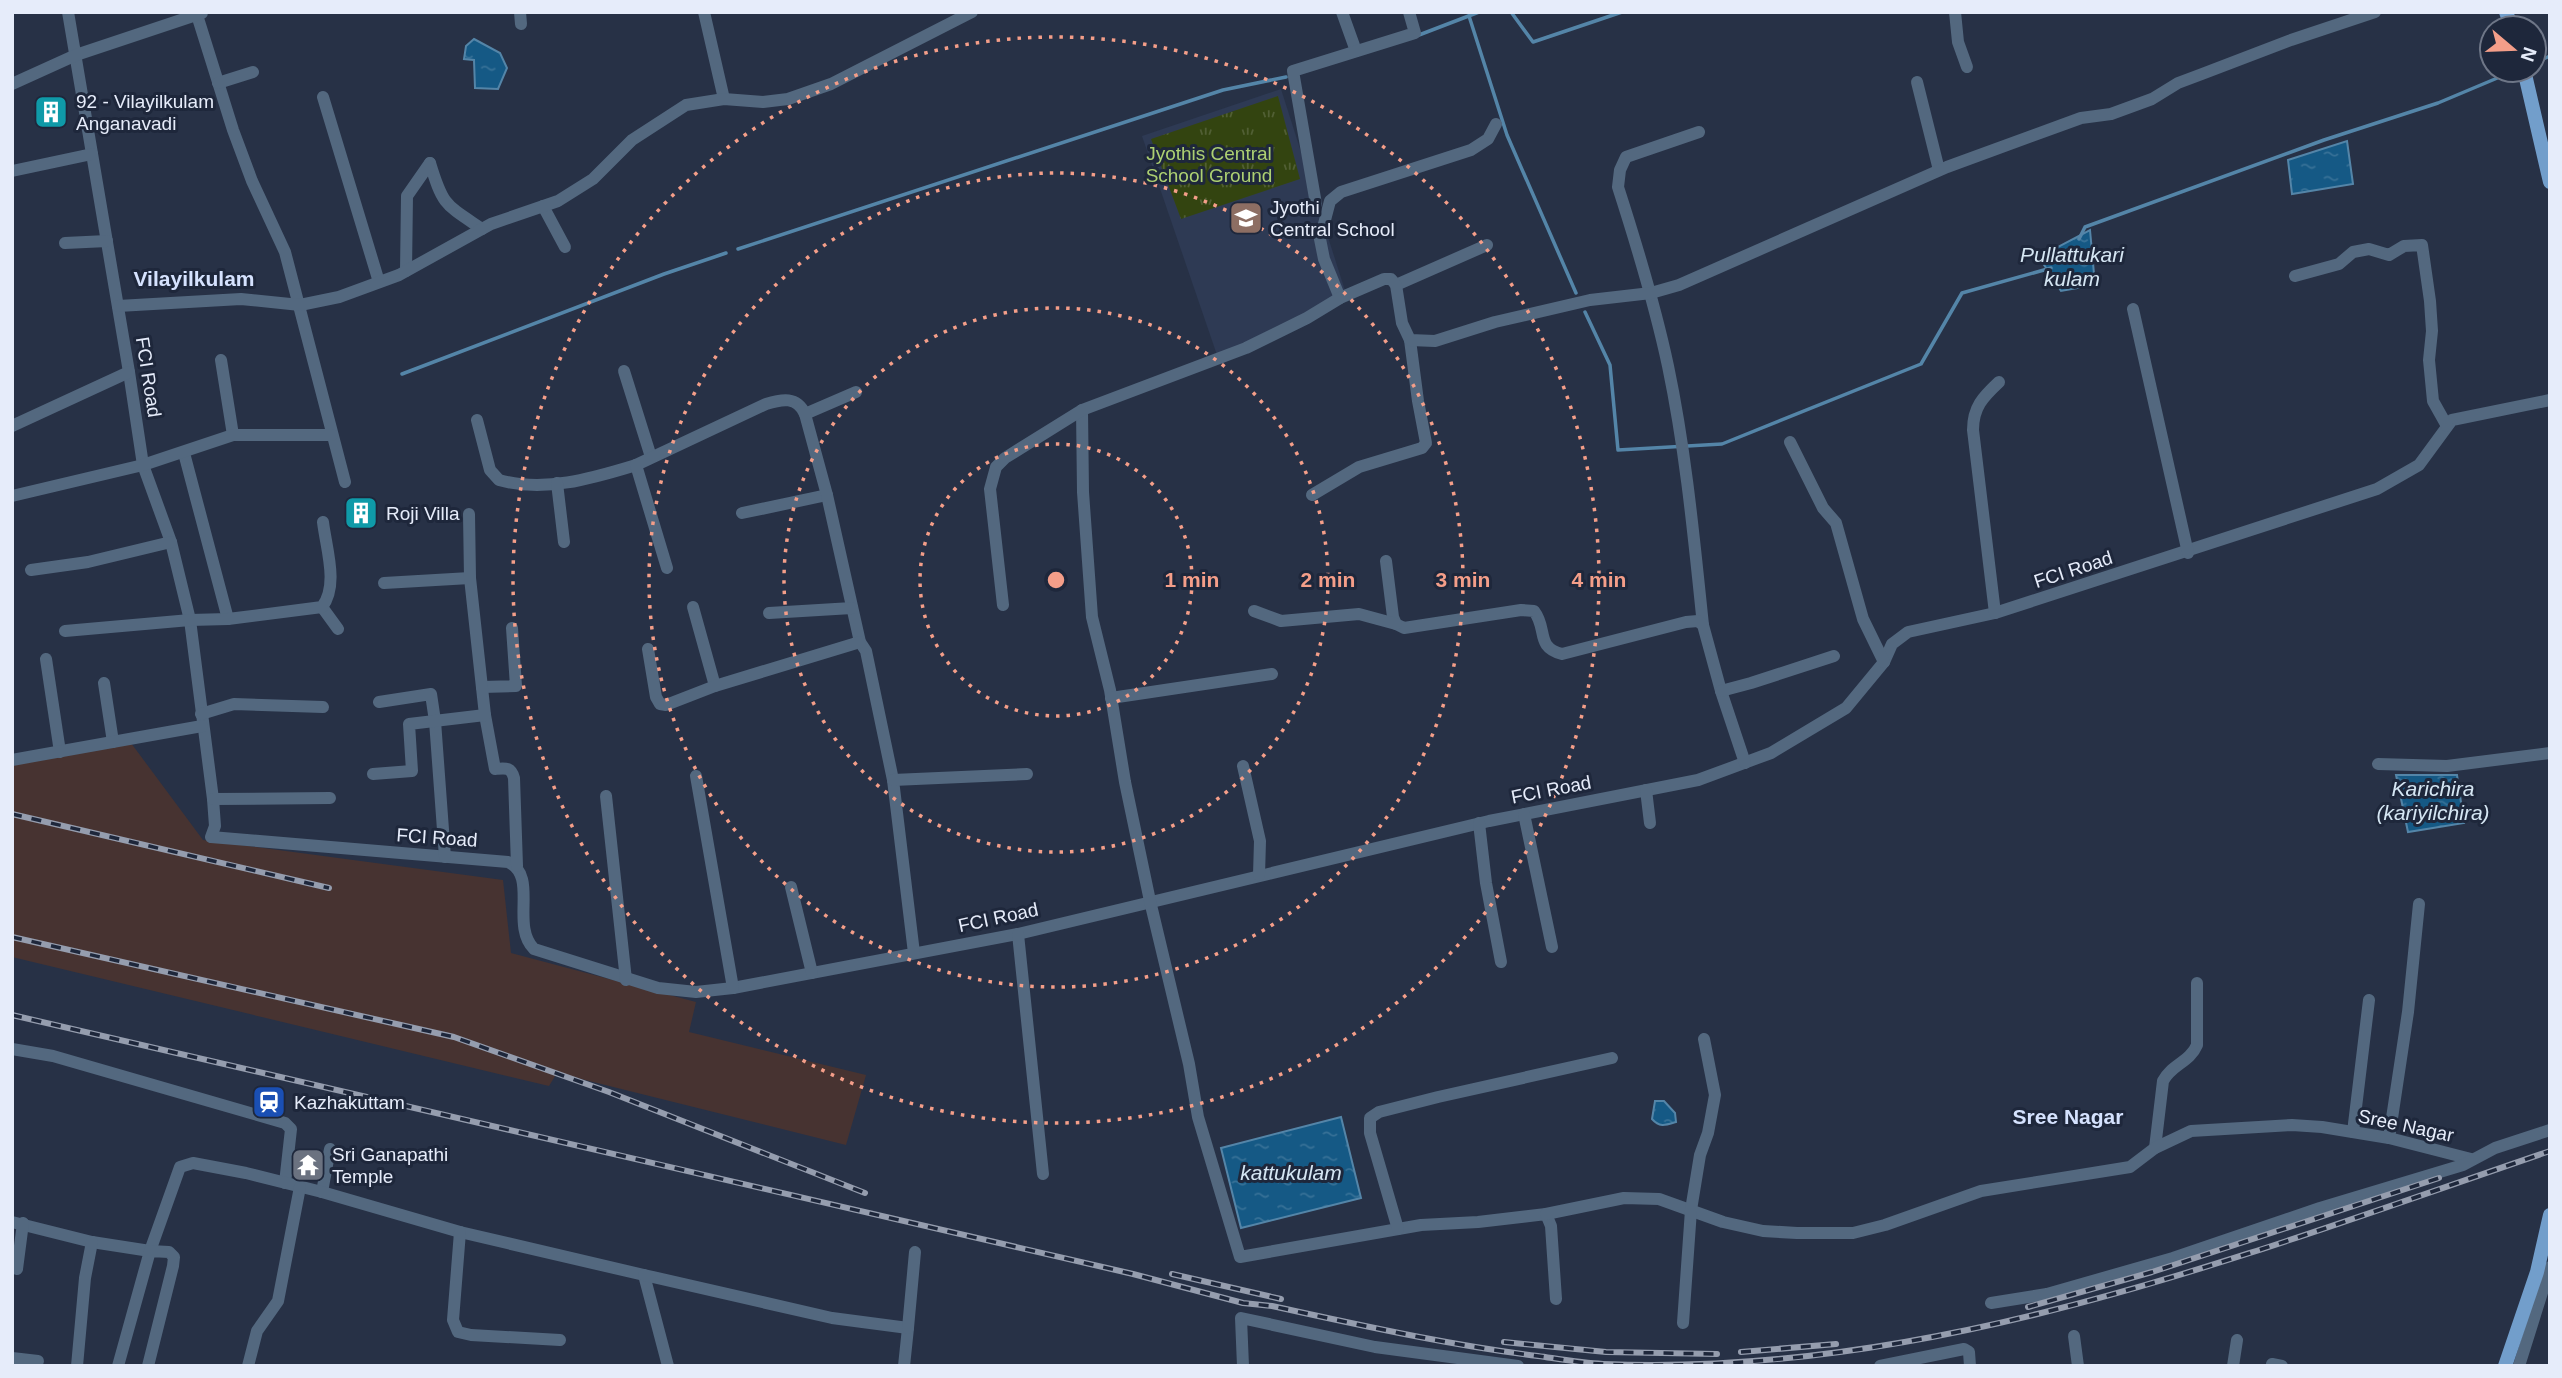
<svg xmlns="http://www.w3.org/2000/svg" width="2562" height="1378" viewBox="0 0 2562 1378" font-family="Helvetica,sans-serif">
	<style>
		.built { fill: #2e3a54 }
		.industrial { fill: #473331 }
		.park { fill: url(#park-tufts) }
		.water { fill: url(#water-ripples); stroke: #5485a8; stroke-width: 2 }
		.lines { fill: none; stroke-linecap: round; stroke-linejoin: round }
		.stream { stroke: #5485a8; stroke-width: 3.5 }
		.minor { stroke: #53687f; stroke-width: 12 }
		.major { stroke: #729ecb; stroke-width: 14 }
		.rail-casing { stroke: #959dae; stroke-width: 6 }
		.rail { stroke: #1e273b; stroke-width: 3.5; stroke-dasharray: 10; stroke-linecap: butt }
		.ring { fill: none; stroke: #f49e89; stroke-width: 3.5; stroke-dasharray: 3.5 7 }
		.labels { text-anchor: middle; stroke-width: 6; stroke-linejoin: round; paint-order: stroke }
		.poi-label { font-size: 19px; fill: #e6ecfa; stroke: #1e273b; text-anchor: start }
		.park-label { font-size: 19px; fill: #add072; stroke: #1e273b }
		.street-label { font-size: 19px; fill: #e6ecfa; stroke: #1e273b }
		.water-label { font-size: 21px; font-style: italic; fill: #d5e6f3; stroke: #1e273b }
		.neighbourhood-label { font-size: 21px; font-weight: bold; fill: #d5e2fe; stroke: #1e273b }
		.centre { fill: #f49e89; stroke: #1e273b; stroke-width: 3.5 }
		.ring-label { font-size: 21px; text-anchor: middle; font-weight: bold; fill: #f49e89; stroke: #1e273b; stroke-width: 6; stroke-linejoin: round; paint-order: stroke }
	</style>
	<defs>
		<pattern id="park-tufts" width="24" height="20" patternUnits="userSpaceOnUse" patternTransform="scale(1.75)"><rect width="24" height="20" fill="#334410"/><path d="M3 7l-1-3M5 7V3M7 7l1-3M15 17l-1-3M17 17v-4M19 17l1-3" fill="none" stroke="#515f34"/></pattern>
		<pattern id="water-ripples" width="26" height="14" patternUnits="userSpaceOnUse" patternTransform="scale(1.75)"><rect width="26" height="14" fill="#155985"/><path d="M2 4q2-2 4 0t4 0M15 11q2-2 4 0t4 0" fill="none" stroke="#377197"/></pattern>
	</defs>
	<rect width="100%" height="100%" fill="#273146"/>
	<path class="built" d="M1281,89L1348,300L1217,355L1142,136Z"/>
	<path class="industrial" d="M131,743L203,840L503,880L511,953L696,1002L689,1032L866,1075L846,1145L557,1073L549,1086L12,957V762Z"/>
	<path class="park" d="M1278,96L1300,179L1181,219L1151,139Z"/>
	<g class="water">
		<path d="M474,39L500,53L507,68L498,89L475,88L474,60L464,59L466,46Z"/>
		<path d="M2347,141L2353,184L2292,194L2288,160Z"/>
		<path d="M2090,230L2095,285L2061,291L2039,257Z"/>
		<path d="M2396,775H2457L2464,823L2408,832Z"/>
		<path d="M1655,1101H1664L1675,1113L1676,1122C1666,1125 1660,1128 1652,1119Z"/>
		<path d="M1341,1117L1361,1198L1241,1228L1221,1148Z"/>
	</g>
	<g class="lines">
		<g class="stream">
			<path d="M1511,12L1533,42L1622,12"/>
			<path d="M1469,16L1507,135L1576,293"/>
			<path d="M1419,35L1479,12"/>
			<path d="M2534,63L2550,56"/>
			<path d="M2079,239L2085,227L2324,140L2438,103L2514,71"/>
			<path d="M738,249L1223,90L1286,77"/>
			<path d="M1585,312L1610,365L1618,450L1722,444L1921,364L1962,293L2051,268"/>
			<path d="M402,374L664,274L726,253"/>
		</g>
		<g class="minor">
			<path d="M68,12L129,372L143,465L171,542L190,620L213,799L215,826L211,837L508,862C539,876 510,925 534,949L658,988L696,992L733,988L1018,934L1489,821L1698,780L1771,753L1846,708L1884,662L1892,644L1908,632L1995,613L2377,489L2419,465L2452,420L2550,400"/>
			<path d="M520,12L521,24"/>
			<path d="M704,12L724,99"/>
			<path d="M1342,12L1356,51"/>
			<path d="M1955,12L1958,42L1967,67"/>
			<path d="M197,15L233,130L252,181L285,252L345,482"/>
			<path d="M1917,82L1939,170"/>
			<path d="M218,83L253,72"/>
			<path d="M12,84L76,55L202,13"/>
			<path d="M323,97L379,282"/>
			<path d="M1699,132L1626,157L1620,170L1618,187C1637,246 1655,305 1668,366C1686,452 1694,539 1703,625"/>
			<path d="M430,163C443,206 445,204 482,229"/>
			<path d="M12,171L92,154"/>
			<path d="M1316,204L1293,71L1415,33L1409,12"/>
			<path d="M543,206L565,247"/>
			<path d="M65,243L107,241"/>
			<path d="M406,271L407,196L430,163"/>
			<path d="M2295,276L2339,264L2353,252L2369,249L2389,255L2404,246L2422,245L2430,301L2432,331L2429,360L2433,401L2447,426"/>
			<path d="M1396,285L1487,245"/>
			<path d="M1340,298L1324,259L1320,239L1330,201L1341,192L1471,150L1488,139L1496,124"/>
			<path d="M118,306L241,299L300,305L339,297L399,275L491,224L558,201L593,179L632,140L686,105L724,99L763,102L788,99L831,84L972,12"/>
			<path d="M2133,309L2188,553"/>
			<path d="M221,360L233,435"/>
			<path d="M624,371L651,457"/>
			<path d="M1082,410L1083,492L1092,617L1110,690L1125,782L1150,901L1189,1064L1198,1117L1240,1257L1421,1225L1478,1222L1546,1214L1551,1226L1556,1299"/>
			<path d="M805,414L856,392"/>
			<path d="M477,420L490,470L499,480C545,493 593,478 636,465"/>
			<path d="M12,426L129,372"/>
			<path d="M1790,442L1823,508L1836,523L1863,619L1884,662"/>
			<path d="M184,453L228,619"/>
			<path d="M557,483L564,542"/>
			<path d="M1312,495L1359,467L1422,448L1426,443L1418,401L1410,340"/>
			<path d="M12,496L143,465L233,435H332"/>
			<path d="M742,513L827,495"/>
			<path d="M1386,561L1393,617L1396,624L1404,628L1521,610L1534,611C1548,629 1535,647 1562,654L1686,622L1698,621L1703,625L1721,691L1745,763"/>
			<path d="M667,568L636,465L766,404C782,399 797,396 805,414L827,495L860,642L866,651L893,780L914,953"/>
			<path d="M31,570L88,562L171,542"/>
			<path d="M384,583L470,578"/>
			<path d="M1003,605L990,489L996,467L1005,458L1082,410L1246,348L1307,318L1340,298L1384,279H1391L1396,285L1402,323L1410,340L1435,341L1495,322L1590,300L1651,293L1679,285L1947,167L2081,118L2111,114L2152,99L2178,83L2202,74L2291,40L2375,12"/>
			<path d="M322,607L338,629"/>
			<path d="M693,607L715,686"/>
			<path d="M1254,611L1281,621L1359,614L1396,624"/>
			<path d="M769,613L852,608"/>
			<path d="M1995,613L1973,430C1973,407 1983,397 1999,382"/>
			<path d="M65,631L190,620L228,619L322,607C339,585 326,548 323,522"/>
			<path d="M648,649L656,697L660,704L666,705L715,686L860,642"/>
			<path d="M46,659L60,752"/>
			<path d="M104,683L113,742"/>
			<path d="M482,687L516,686L512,628"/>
			<path d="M1721,691L1751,683L1834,656"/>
			<path d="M1111,698L1272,674"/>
			<path d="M379,702L431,694L435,721L445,857"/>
			<path d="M201,714L234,704L323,707"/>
			<path d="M485,715L495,769C506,768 511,767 514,778L517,866"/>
			<path d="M12,760L202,726"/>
			<path d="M2378,764L2447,766L2550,753"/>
			<path d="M1243,766L1260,841L1259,875"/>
			<path d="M373,774L412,771L409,724L485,715L470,578L469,514"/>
			<path d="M696,776L733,988"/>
			<path d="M893,780L1027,774"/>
			<path d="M1646,790L1650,823"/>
			<path d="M606,796L626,980"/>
			<path d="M213,799L330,798"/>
			<path d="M1524,814L1552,947"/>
			<path d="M1479,823L1486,883L1501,962"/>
			<path d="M791,887L812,973"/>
			<path d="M1018,934L1043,1174"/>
			<path d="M12,1049L53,1056L285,1123L291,1129L285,1183"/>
			<path d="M2353,1132L2369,1000"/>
			<path d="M2389,1138L2408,1012L2419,904"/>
			<path d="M2155,1148L2163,1081C2171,1065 2190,1062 2197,1045V983"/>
			<path d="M322,1192L330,1149"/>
			<path d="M1546,1214L1624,1198L1659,1199L1723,1222L1763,1231L1797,1233H1853L1885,1225L1981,1191L2130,1167L2155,1148L2191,1131L2292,1125L2322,1127L2389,1138L2471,1159"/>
			<path d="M12,1222L92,1242L150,1251L180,1167L193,1163L246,1173L322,1192L460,1232L644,1275L668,1366"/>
			<path d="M1398,1229L1370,1133V1118L1379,1112L1438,1097L1612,1058"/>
			<path d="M460,1232L453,1320L458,1332L471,1335L560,1340"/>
			<path d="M17,1269L23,1223"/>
			<path d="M644,1275L832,1318L908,1328L904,1366"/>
			<path d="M1991,1303L2047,1294L2173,1258L2320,1208L2463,1165L2495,1148L2550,1130"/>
			<path d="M1683,1323L1691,1210L1700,1155L1708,1133L1715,1095L1704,1039"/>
			<path d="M908,1328L915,1252"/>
			<path d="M2074,1336L2078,1366"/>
			<path d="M12,1358L38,1361"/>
			<path d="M2272,1364L2282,1366"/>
			<path d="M77,1366L85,1278L92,1242"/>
			<path d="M118,1366L150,1251L169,1252L174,1257L173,1266L148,1366"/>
			<path d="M248,1366L257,1331L278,1301L300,1187"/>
			<path d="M1243,1366L1241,1318L1375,1347L1518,1366"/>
			<path d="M1880,1366L1964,1349L1969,1352L1970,1366"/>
			<path d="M2233,1366L2237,1340"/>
			<path d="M2519,1366L2550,1267"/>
		</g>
		<g class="major">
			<path d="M2506,12L2512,28"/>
			<path d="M2524,70L2550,182"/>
			<path d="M2505,1366L2537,1272L2550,1215"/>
		</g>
		<defs>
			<g id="rail">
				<path d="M12,814L329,888"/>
				<path d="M12,937L454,1037L609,1092L865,1193"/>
				<path d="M12,1015L1133,1274L1243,1303L1272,1306C1360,1325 1448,1345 1538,1356C1559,1359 1581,1363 1603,1364C1931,1378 2245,1255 2550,1151"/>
				<path d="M1172,1274L1281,1299"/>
				<path d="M2028,1307L2152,1272L2439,1178"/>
				<path d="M1504,1342L1606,1352L1717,1354"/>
				<path d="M1741,1352L1836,1344"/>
			</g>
		</defs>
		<use href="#rail" class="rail-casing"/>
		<use href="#rail" class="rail"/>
	</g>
	<g class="ring">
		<circle cx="1056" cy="580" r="136"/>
		<circle cx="1056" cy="580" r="272"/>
		<circle cx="1056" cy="580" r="407"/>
		<circle cx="1056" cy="580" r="543"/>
	</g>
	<defs>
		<symbol id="building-square" viewBox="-11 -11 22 22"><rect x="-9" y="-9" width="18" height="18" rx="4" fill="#0f9aa8" stroke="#1e273b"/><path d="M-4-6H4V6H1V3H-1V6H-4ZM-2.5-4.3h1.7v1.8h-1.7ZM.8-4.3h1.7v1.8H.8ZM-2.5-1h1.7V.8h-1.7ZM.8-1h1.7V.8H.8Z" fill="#fff"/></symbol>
		<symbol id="school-square" viewBox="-11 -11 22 22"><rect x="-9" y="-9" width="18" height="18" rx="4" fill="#8d6e63" stroke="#1e273b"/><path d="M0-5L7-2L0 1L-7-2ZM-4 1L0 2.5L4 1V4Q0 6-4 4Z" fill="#fff"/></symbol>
		<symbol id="station-square" viewBox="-11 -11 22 22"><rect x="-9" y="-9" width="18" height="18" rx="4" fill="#1a4fb4" stroke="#1e273b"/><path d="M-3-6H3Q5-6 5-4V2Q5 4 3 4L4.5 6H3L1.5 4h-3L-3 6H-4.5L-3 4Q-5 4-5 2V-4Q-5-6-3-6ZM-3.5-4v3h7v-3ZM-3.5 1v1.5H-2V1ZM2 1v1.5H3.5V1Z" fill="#fff"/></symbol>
		<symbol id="temple-square" viewBox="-11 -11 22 22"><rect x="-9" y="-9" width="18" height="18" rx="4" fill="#6b7280" stroke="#1e273b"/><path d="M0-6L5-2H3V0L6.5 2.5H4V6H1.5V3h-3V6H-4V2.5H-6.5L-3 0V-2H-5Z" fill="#fff"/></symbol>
	</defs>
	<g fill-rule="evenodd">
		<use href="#building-square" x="32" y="93" width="38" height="38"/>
		<use href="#school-square" x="1227" y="199" width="38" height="38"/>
		<use href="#building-square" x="342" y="494" width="38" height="38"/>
		<use href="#station-square" x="250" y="1083" width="38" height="38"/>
		<use href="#temple-square" x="289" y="1146" width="38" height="38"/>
	</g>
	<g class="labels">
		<g class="poi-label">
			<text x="76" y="108">92 - Vilayilkulam<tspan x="76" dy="22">Anganavadi</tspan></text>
			<text x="1270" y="214">Jyothi<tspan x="1270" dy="22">Central School</tspan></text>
			<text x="386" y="520">Roji Villa</text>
			<text x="294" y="1109">Kazhakuttam</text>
			<text x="332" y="1161">Sri Ganapathi<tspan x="332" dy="22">Temple</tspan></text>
		</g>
		<g class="park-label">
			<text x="1209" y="160">Jyothis Central<tspan x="1209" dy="22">School Ground</tspan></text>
		</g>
		<g class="street-label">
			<text transform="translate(149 377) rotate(81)" y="7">FCI Road</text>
			<text transform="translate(2073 569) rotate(-18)" y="7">FCI Road</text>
			<text transform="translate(1551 789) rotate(-11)" y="7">FCI Road</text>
			<text transform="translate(437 837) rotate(4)" y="7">FCI Road</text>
			<text transform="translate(998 917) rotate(-12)" y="7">FCI Road</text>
			<text transform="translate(2406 1125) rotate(12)" y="7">Sree Nagar</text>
		</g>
		<g class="water-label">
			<text x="2072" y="262">Pullattukari<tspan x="2072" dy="24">kulam</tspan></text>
			<text x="2433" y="796">Karichira<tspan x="2433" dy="24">(kariyilchira)</tspan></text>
			<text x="1291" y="1180">kattukulam</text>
		</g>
		<g class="neighbourhood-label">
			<text x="194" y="286">Vilayilkulam</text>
			<text x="2068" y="1124">Sree Nagar</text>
		</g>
	</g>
	<circle cx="1056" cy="580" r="10" class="centre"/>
	<g class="ring-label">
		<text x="1192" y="587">1 min</text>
		<text x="1328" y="587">2 min</text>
		<text x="1463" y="587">3 min</text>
		<text x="1599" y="587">4 min</text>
	</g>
	<rect width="2562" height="1378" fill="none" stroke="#e6ecfa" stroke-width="28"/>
	<g transform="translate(2513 49) rotate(109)"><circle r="33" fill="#1e273b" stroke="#6e7687" stroke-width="2"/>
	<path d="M0-5L12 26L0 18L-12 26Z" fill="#f49e89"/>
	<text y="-10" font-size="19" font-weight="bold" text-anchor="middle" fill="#e6ecfa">N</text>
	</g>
</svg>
